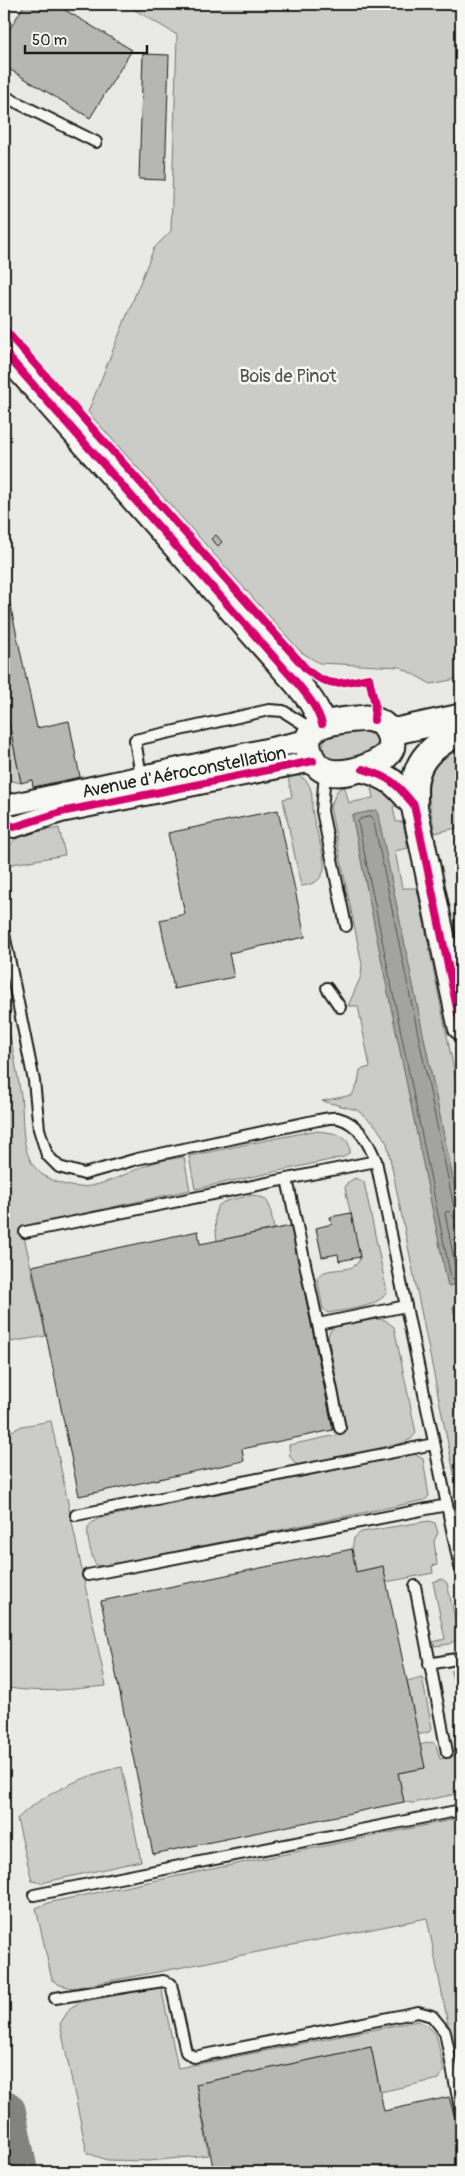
<svg xmlns="http://www.w3.org/2000/svg" width="465" height="2176" viewBox="0 0 465 2176" font-family="Pangolin,sans-serif">
	<style>
		.green { fill: #cbcbc7; stroke: #747472 }
		.water { fill: #a3a3a1; stroke: #6d6d6c }
		.lines { fill: none; stroke-linecap: round; stroke-linejoin: round }
		.shore { stroke: #525251; stroke-width: 1 }
		.taxiway { stroke: #828280; stroke-width: 44 }
		.building { fill: #b6b6b3; stroke: #1c1c1c }
		.service-casing { stroke: #1c1c1c; stroke-width: 14 }
		.minor-casing { stroke: #1c1c1c; stroke-width: 24 }
		.tertiary-casing { stroke: #1c1c1c; stroke-width: 29 }
		.service { stroke: #f6f6f2; stroke-width: 10 }
		.minor { stroke: #f6f6f2; stroke-width: 20 }
		.tertiary { stroke: #f6f6f2; stroke-width: 25 }
		.cycleway-casing { stroke: #f6f6f2; stroke-width: 11 }
		.cycleway { stroke: #d6006c; stroke-width: 8 }
		.labels { text-anchor: middle; stroke-width: 5; stroke-linejoin: round; paint-order: stroke }
		.park-label { font-size: 18px; fill: #51514f; stroke: #f6f6f2 }
		.street-label { font-size: 18px; fill: #1c1c1c; stroke: #f6f6f2 }
	</style>
	<rect width="100%" height="100%" fill="#e9e9e5"/>
	<filter id="ink" filterUnits="userSpaceOnUse"><feTurbulence type="fractalNoise" baseFrequency=".02" numOctaves="2"/><feDisplacementMap in="SourceGraphic" scale="10" xChannelSelector="R" yChannelSelector="G"/><feConvolveMatrix kernelMatrix="1 2 1 2 8 2 1 2 1" color-interpolation-filters="sRGB"/></filter>
	<g filter="url(#ink)">
		<g class="green">
			<path d="M125,4H461V678L431,684L400,667L319,663L301,652L88,412L154,248L171,231L177,35Z"/>
			<path d="M363,726L375,731L379,740L375,752L339,763L329,760C322,752 321,745 327,736Z"/>
			<path d="M11,733L21,783L4,779V735Z"/>
			<path d="M461,748V827L435,833C428,794 418,767 461,748Z"/>
			<path d="M287,772C293,774 303,776 307,782C313,790 312,798 312,808C313,823 326,857 324,869C322,881 312,885 301,886L283,799L292,797Z"/>
			<path d="M370,782L393,795L398,805L393,807L396,822H403L408,848L395,851L402,888H417L461,1105V1218L377,810L352,816L448,1286L461,1283V1305L453,1307L461,1345V1508L387,1143L376,1126L357,1110L322,1101L352,1095L358,1083L360,1070L370,1067L358,1006H348L361,976L362,964L330,807L337,791L344,785L349,803L373,798Z"/>
			<path d="M59,828L65,855L6,865C6,829 31,834 59,828Z"/>
			<path d="M4,1005C10,1035 16,1065 21,1096C25,1126 17,1165 52,1180C62,1184 70,1187 81,1187C105,1186 128,1172 150,1164C160,1160 173,1159 184,1157L190,1190L22,1227L46,1336L4,1343Z"/>
			<path d="M312,1131C328,1132 350,1132 350,1152L344,1157L195,1189L189,1156Z"/>
			<path d="M355,1178L364,1182L387,1292C376,1309 346,1309 328,1313L323,1309L317,1278C327,1263 356,1277 360,1257L345,1188L347,1183Z"/>
			<path d="M254,1195L266,1199L270,1207L274,1229L217,1241C212,1199 215,1203 254,1195Z"/>
			<path d="M377,1319L385,1320L394,1327L416,1433L411,1439L400,1444L297,1465L290,1457L289,1445L342,1434L346,1431L328,1336L330,1331L335,1327Z"/>
			<path d="M51,1421L106,1686C72,1689 37,1694 4,1687V1435L22,1426Z"/>
			<path d="M414,1454L423,1459L429,1496L425,1500L105,1566L96,1565C92,1559 86,1536 88,1529C89,1523 95,1521 100,1518Z"/>
			<path d="M429,1521L435,1523L438,1533L434,1541L437,1565L432,1566L433,1573L386,1582L383,1566L356,1572L352,1549L354,1538L361,1532Z"/>
			<path d="M442,1579L447,1583L458,1633L457,1639L450,1644L435,1646L433,1642L445,1639L433,1582Z"/>
			<path d="M461,1670V1719L451,1671Z"/>
			<path d="M422,1677L432,1728L429,1732L418,1735L407,1681Z"/>
			<path d="M432,1742L436,1745L440,1759L461,1754V1793L413,1803L404,1802L398,1773L425,1768L420,1745Z"/>
			<path d="M122,1767L141,1861L41,1883L32,1881L17,1819C40,1795 89,1773 122,1767Z"/>
			<path d="M461,1818V2089L427,1918L163,1971L73,1988L60,1985L52,1980L36,1908L51,1902Z"/>
			<path d="M161,1987L178,2068L417,2021L428,2026L436,2034L444,2070L439,2079L380,2092L371,2047L196,2084L209,2155L149,2161L107,2160L87,2153L60,2024L70,2008L80,2002Z"/>
		</g>
		<g class="water">
			<path d="M377,810L461,1218V1283L448,1286L352,815Z"/>
			<path d="M461,1305V1345L453,1307Z"/>
		</g>
		<g class="lines">
			<g class="shore">
				<path d="M461,1212L456,1211L454,1207L373,818L371,816L360,819L358,822L451,1278L453,1280L461,1279"/>
				<path d="M461,1218L454,1217L448,1211L445,1213L456,1271L461,1273"/>
			</g>
			<path class="taxiway" d="M4,2112L16,2172"/>
		</g>
		<g class="building">
			<path d="M25,4H55L132,50L90,118L4,66V38Z"/>
			<path d="M143,54L169,55L165,180L139,179Z"/>
			<path d="M216,535L222,542L218,546L211,539Z"/>
			<path d="M10,604L37,728L69,721L80,777L33,787L32,780L21,783L4,697V605Z"/>
			<path d="M278,810L305,937L229,953L234,977L174,989L160,920L185,914L168,833Z"/>
			<path d="M351,1213L360,1257L339,1261L338,1254L322,1257L316,1228L332,1224L330,1217Z"/>
			<path d="M291,1226L333,1430L242,1449L244,1461L79,1496L32,1266L198,1231L200,1244Z"/>
			<path d="M352,1549L356,1572L383,1566L390,1599L425,1768L398,1773L404,1802L153,1854L101,1601Z"/>
			<path d="M371,2047L384,2111L449,2097L461,2140V2172H214L196,2084Z"/>
		</g>
		<g class="lines">
			<defs>
				<g id="service">
					<path d="M4,96L96,142"/>
					<path d="M328,772L324,785L322,811L346,926"/>
					<path d="M145,777L141,776L135,740L269,710L283,711L313,730"/>
					<path d="M4,934L34,1081L39,1129L47,1155L59,1167L84,1174L137,1159L318,1120C324,1119 332,1117 338,1118C359,1123 369,1144 376,1161L461,1573"/>
					<path d="M327,988L340,1007"/>
					<path d="M287,1179L340,1428"/>
					<path d="M25,1232L376,1161"/>
					<path d="M318,1324L406,1306"/>
					<path d="M76,1515L434,1444"/>
					<path d="M88,1575L447,1505"/>
					<path d="M415,1586L447,1752"/>
					<path d="M429,1664L461,1658"/>
					<path d="M34,1895L461,1810"/>
					<path d="M55,1998L163,1981L171,1984L186,2052L194,2057L418,2012L432,2016L445,2032L461,2113"/>
				</g>
				<g id="minor">
					<path d="M4,806L308,740"/>
					<path d="M4,822L14,827L61,812L313,761"/>
				</g>
				<g id="tertiary">
					<path d="M4,352L296,682C307,695 317,707 322,724"/>
					<path d="M366,718C376,720 386,723 389,734C391,738 393,745 391,749C384,765 345,776 329,772C320,770 313,762 310,754C297,719 344,721 366,718Z"/>
					<path d="M388,729L396,731L461,717"/>
					<path d="M363,769C390,777 396,783 414,805L461,1027"/>
					<path d="M414,805C415,797 414,789 415,781C420,752 439,745 461,730"/>
				</g>
			</defs>
			<use href="#service" class="service-casing"/>
			<use href="#minor" class="minor-casing"/>
			<use href="#tertiary" class="tertiary-casing"/>
			<use href="#service" class="service"/>
			<use href="#minor" class="minor"/>
			<use href="#tertiary" class="tertiary"/>
			<defs>
				<g id="cycleway">
					<path d="M4,329L307,670C330,689 342,683 369,678L375,705L374,720"/>
					<path d="M4,352L296,682C307,695 317,707 322,724"/>
					<path d="M363,769C390,777 396,783 414,805L461,1027"/>
					<path d="M4,822L14,827L61,812L313,761"/>
				</g>
			</defs>
			<use href="#cycleway" class="cycleway-casing"/>
			<use href="#cycleway" class="cycleway"/>
		</g>
	</g>
	<g class="labels">
		<g class="park-label">
			<text x="288" y="382">Bois de Pinot</text>
		</g>
		<g class="street-label">
			<text transform="translate(184 772) rotate(-11)" y="6">Avenue d'Aéroconstellation</text>
		</g>
	</g>
	<rect width="465" height="2176" fill="none" stroke="#f6f6f2" stroke-width="20"/>
	<rect x="10" y="10" width="445" height="2156" fill="none" stroke="#1c1c1c" stroke-width="2" filter="url(#ink)"/>
	<path d="M25 45v8h122v-8" fill="none" stroke="#1c1c1c" stroke-width="2.5"/>
	<text x="32" y="45" font-size="15" fill="#1c1c1c" stroke="#f6f6f2" stroke-width="4" paint-order="stroke">50 m</text>
</svg>
